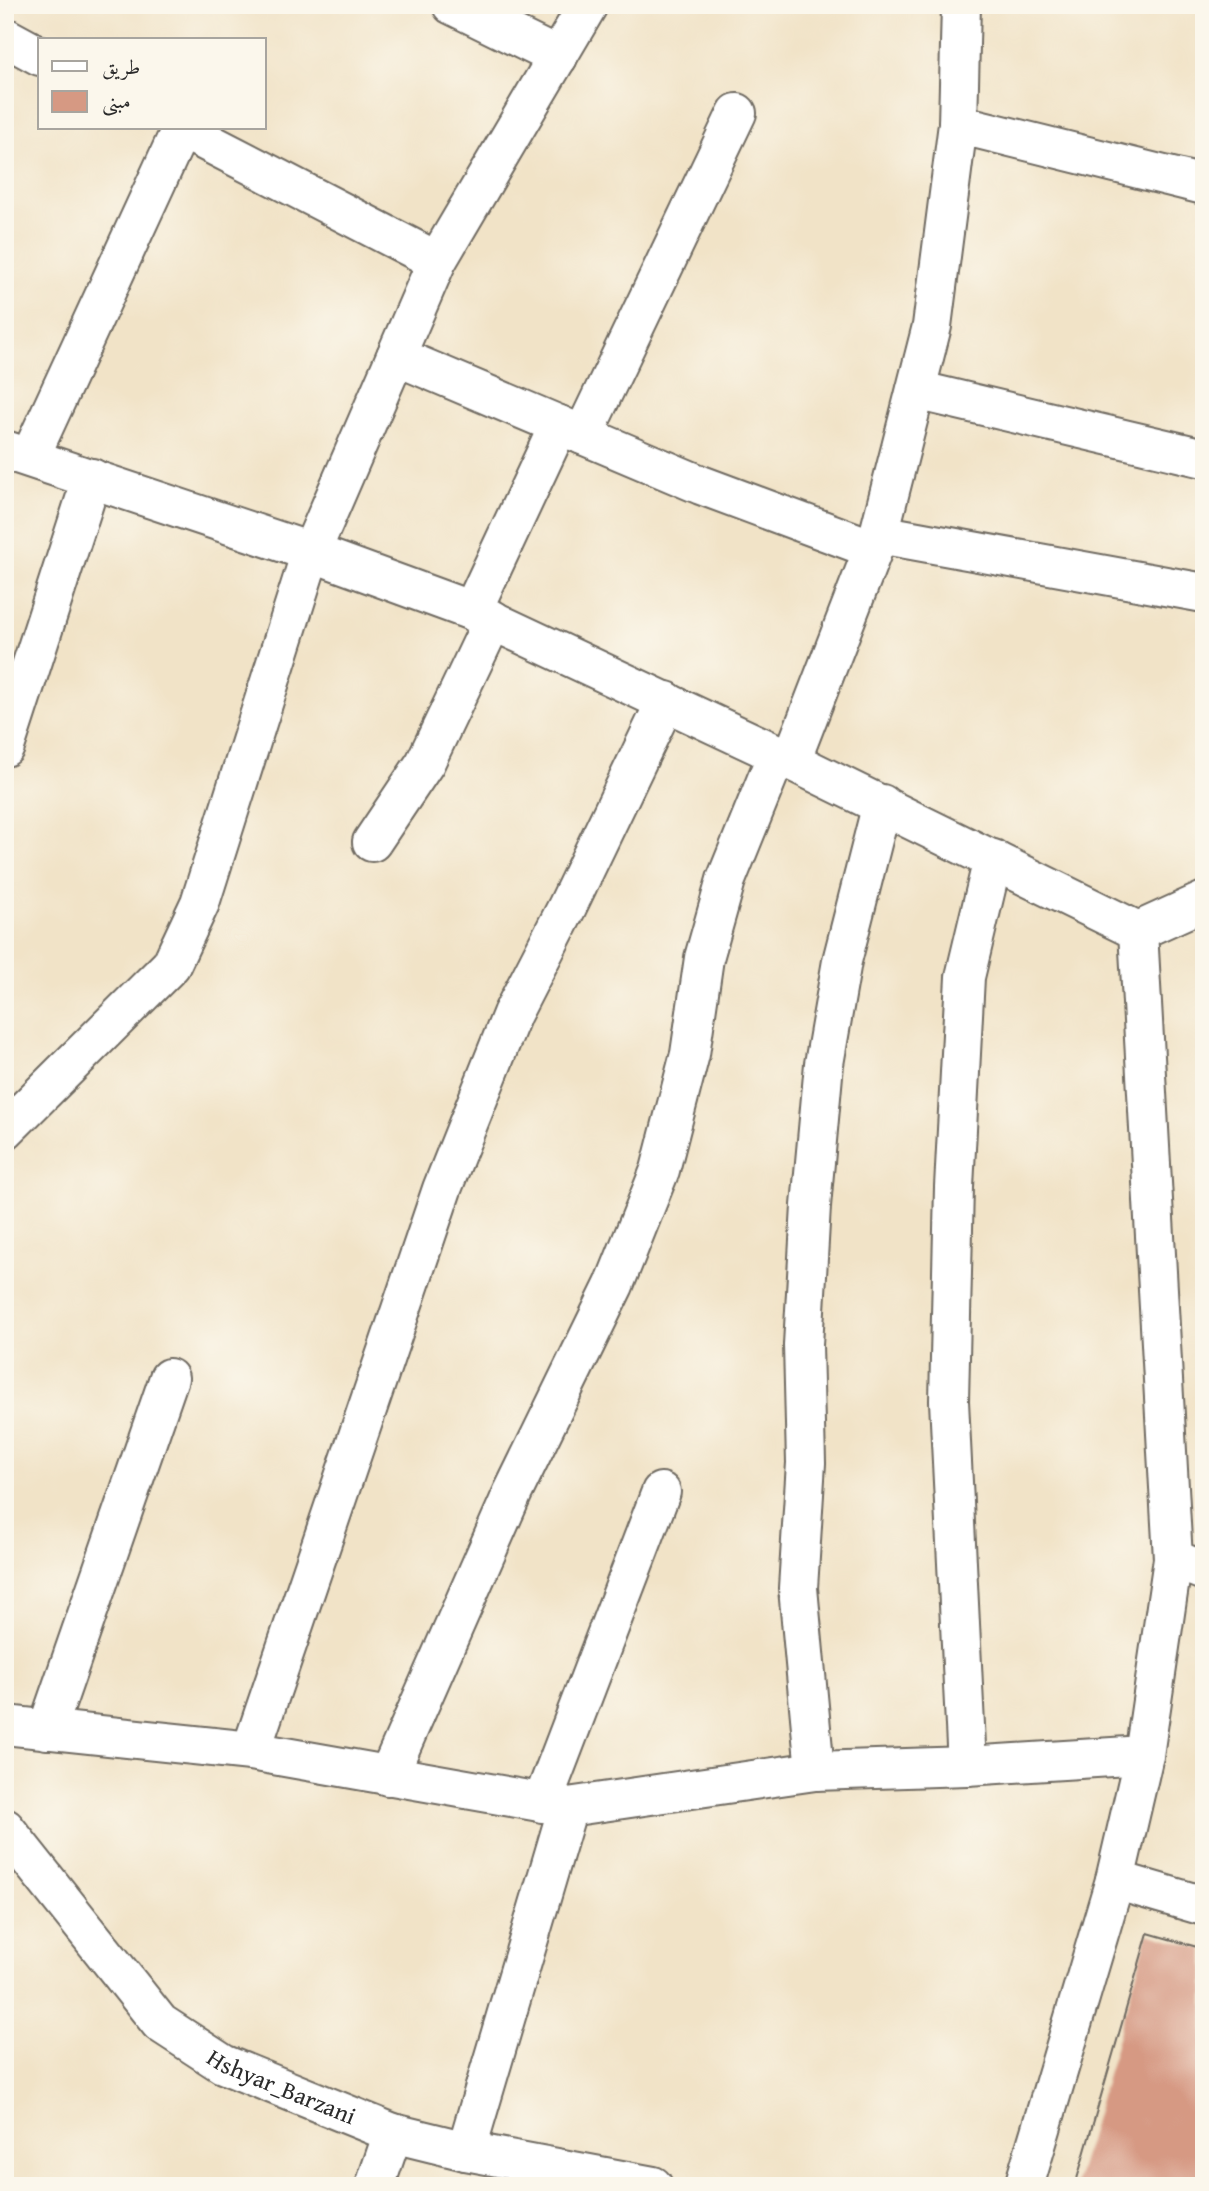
<svg xmlns="http://www.w3.org/2000/svg" width="1209" height="2191" viewBox="0 0 1209 2191" font-family="'Gentium Book Plus',Amiri,serif">
	<style>
		.building { fill: #d69983 }
		.lines { fill: none; stroke-linecap: round; stroke-linejoin: round }
		.minor-casing { stroke: #706b62; stroke-width: 42 }
		.minor { stroke: #fff; stroke-width: 38 }
		.labels { text-anchor: middle; stroke-width: 5; stroke-linejoin: round; paint-order: stroke }
		.street-label { font-size: 24px; fill: #2b2b2b; stroke: #fbf7ec }
	</style>
	<rect width="100%" height="100%" fill="#fbf7ec"/>
	<filter id="ink" filterUnits="userSpaceOnUse"><feTurbulence type="fractalNoise" baseFrequency=".0143" numOctaves="2"/><feDisplacementMap in="SourceGraphic" scale="14" xChannelSelector="R" yChannelSelector="G"/><feConvolveMatrix kernelMatrix="1 2 1 2 8 2 1 2 1" color-interpolation-filters="sRGB"/></filter>
	<filter id="wash" filterUnits="userSpaceOnUse"><feTurbulence type="fractalNoise" baseFrequency=".00686" numOctaves="4" result="noise"/><feDisplacementMap in="SourceGraphic" scale="28" xChannelSelector="R" yChannelSelector="G"/><feGaussianBlur stdDeviation="1.57" result="paint"/><feColorMatrix in="noise" values="0 0 0 0 0 0 0 0 0 0 0 0 0 0 0 0 0 1.4 0 .05"/><feComposite in="paint" operator="in"/></filter>
	<g filter="url(#wash)">
		<rect width="100%" height="100%" fill="#f1e3c7"/>
		<g id="blocks">
			<path class="building" d="M1148,1933L1204,1949V2186H1075Z"/>
		</g>
	</g>
	<g filter="url(#ink)">
		<use href="#blocks" fill-opacity="0" stroke="#706b62" stroke-width="2"/>
		<g class="lines">
			<defs>
				<g id="minor">
					<path d="M452,5L558,57"/>
					<path d="M5,37L40,56"/>
					<path d="M958,124L1204,185"/>
					<path d="M180,128L437,261"/>
					<path d="M396,356L701,485L873,549"/>
					<path d="M916,390L1204,458"/>
					<path d="M583,435L737,113"/>
					<path d="M5,450L311,552L472,611L777,754L1138,931"/>
					<path d="M30,457L181,129"/>
					<path d="M879,534L1204,593"/>
					<path d="M472,611L559,425"/>
					<path d="M5,747L92,478"/>
					<path d="M791,761L879,534L932,326L958,124L961,5"/>
					<path d="M372,842L425,763L493,620"/>
					<path d="M1138,931L1204,901"/>
					<path d="M5,1130L171,965L200,903L311,552L437,261L588,5"/>
					<path d="M1173,1559L1204,1571"/>
					<path d="M5,1725L251,1751L568,1807L815,1771L967,1766L1144,1755"/>
					<path d="M47,1730L169,1378"/>
					<path d="M251,1751L442,1189L512,1014L567,907L666,701"/>
					<path d="M967,1766L949,1401L954,1187L965,977L993,859"/>
					<path d="M815,1771L798,1588L806,1463L803,1345L811,1206L824,1064L842,961L882,804"/>
					<path d="M388,1776L513,1492L614,1285L660,1170L690,1054L704,958L726,880L777,754"/>
					<path d="M542,1803L661,1492"/>
					<path id="s1" d="M5,1828L160,2023L223,2064L393,2133L466,2151L653,2186"/>
					<path d="M1115,1880L1204,1906"/>
					<path d="M466,2151L568,1807"/>
					<path d="M375,2186L393,2133"/>
					<path d="M1024,2186L1115,1880L1144,1755L1173,1559L1138,931"/>
				</g>
			</defs>
			<use href="#minor" class="minor-casing"/>
			<use href="#minor" class="minor"/>
		</g>
	</g>
	<g class="labels">
		<g class="street-label">
			<text dy="8" stroke="none"><textPath href="#s1" startOffset="387">Hshyar_Barzani</textPath></text>
		</g>
	</g>
	<rect width="1209" height="2191" fill="none" stroke="#fbf7ec" stroke-width="28"/>
	<rect x="38" y="38" width="228" height="91" fill="#fbf7ec" stroke="#a8a59f" stroke-width="2"/>
	<rect x="52" y="61" width="35" height="10" fill="#ffffff" stroke="#a8a59f" stroke-width="2"/>
	<text x="102" y="74" font-size="21" fill="#2b2b2b">طريق</text>
	<rect x="52" y="91" width="35" height="21" fill="#d69983" stroke="#a8a59f" stroke-width="2"/>
	<text x="102" y="108" font-size="21" fill="#2b2b2b">مبنى</text>
</svg>
